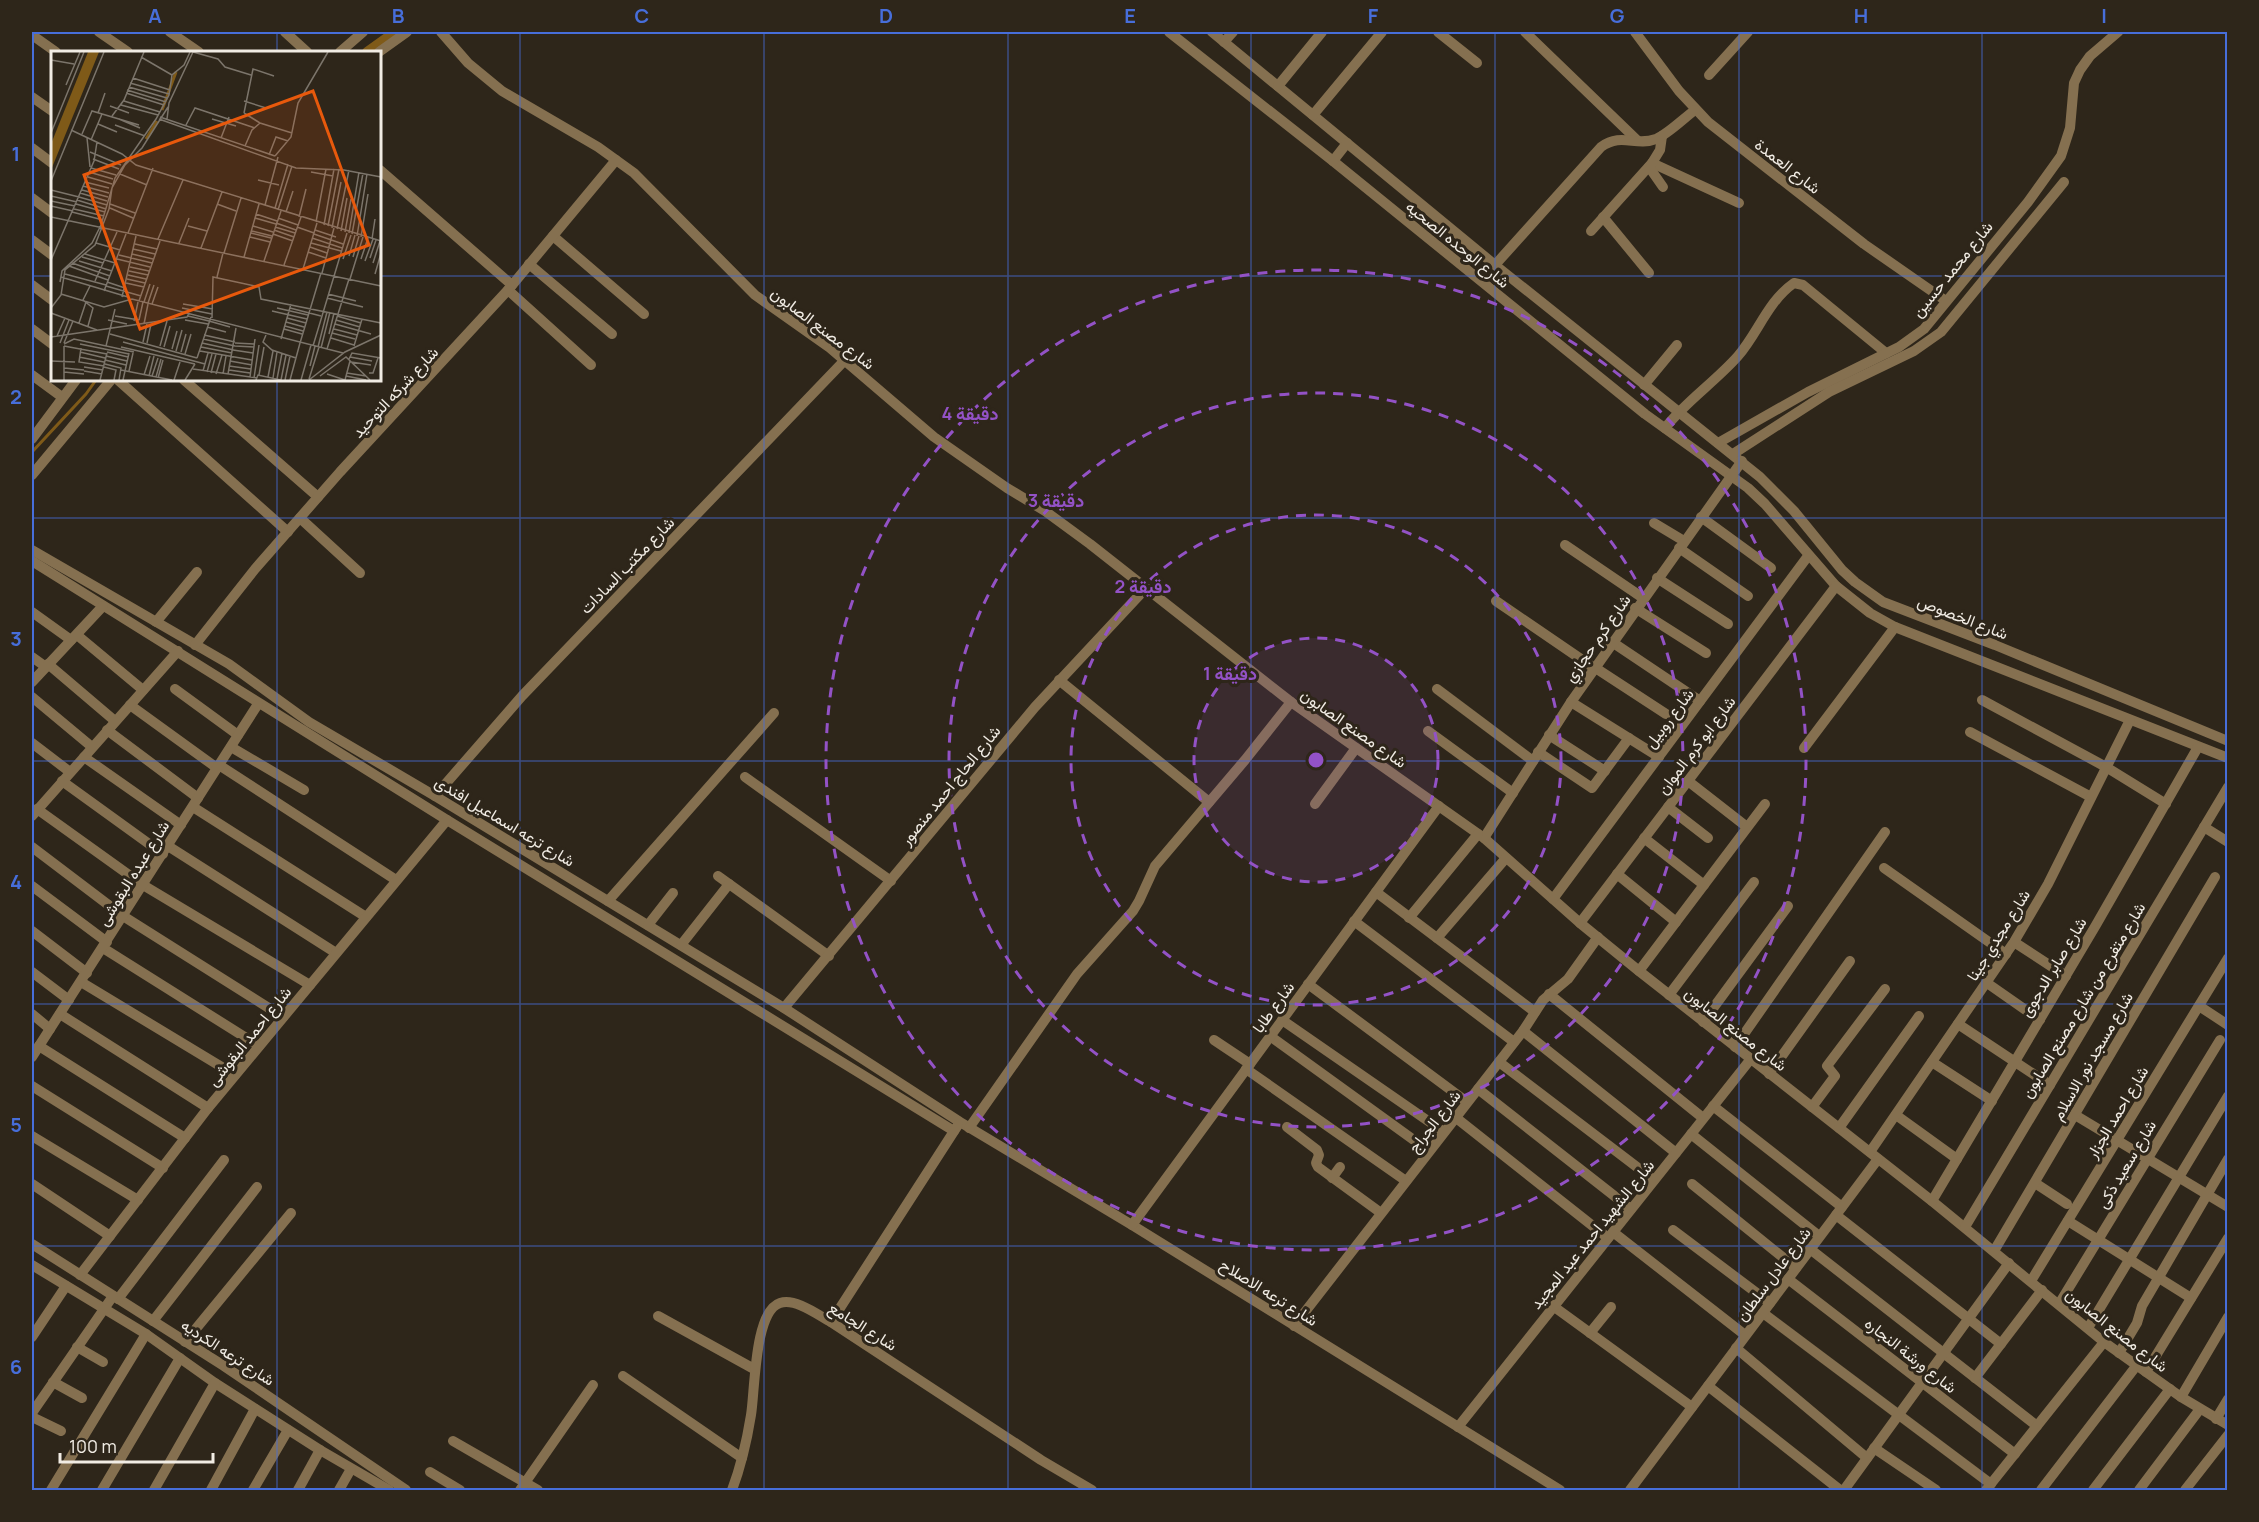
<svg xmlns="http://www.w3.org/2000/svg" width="2259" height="1522" viewBox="0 0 2259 1522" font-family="Manrope,Vazirmatn,sans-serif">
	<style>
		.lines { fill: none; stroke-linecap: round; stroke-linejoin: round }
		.stream { stroke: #7f5a18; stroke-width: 3 }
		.canal { stroke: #7f5a18; stroke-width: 10 }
		.minor { stroke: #857050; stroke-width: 10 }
		.grid { fill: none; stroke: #476eda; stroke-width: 1.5; stroke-opacity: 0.55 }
		.ring { fill: none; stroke: #9352c6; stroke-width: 3; stroke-dasharray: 10 8 }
		.labels { text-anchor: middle; stroke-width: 6; stroke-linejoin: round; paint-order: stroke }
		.street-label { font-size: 16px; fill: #f1ece4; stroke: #2e261a }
		.inset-river { fill: none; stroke: #7f5a18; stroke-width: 3 }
		.inset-road { fill: none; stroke: #7c756b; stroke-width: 1.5 }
		.view { fill: #e8590c; fill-opacity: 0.15; stroke: #e8590c; stroke-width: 3 }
		.inset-edge { fill: none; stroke: #f1ece4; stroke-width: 3 }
		.centre { fill: #9352c6; stroke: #2e261a; stroke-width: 3 }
		.ring-label { font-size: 18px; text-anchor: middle; font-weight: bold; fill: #9352c6; stroke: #2e261a; stroke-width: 6; stroke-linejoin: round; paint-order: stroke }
		.neatline { fill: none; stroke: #476eda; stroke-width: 2 }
		.grid-label { font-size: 20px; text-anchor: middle; font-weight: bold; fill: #476eda }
	</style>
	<rect width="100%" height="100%" fill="#2e261a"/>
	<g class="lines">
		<path class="stream" d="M32,452L86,394L96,380"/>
		<path class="canal" d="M367,52L395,32"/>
		<g class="minor">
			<path d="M99,32L128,52"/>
			<path d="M170,32L199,52"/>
			<path d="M285,32L307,52"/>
			<path d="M441,32L468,63L502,91L598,147L634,173L755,295L830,348L934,437L1007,488L1045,511L1090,544L1291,702L1484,838L1580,923L1639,971L1932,1201L2104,1342L2181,1397L2228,1425"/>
			<path d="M1169,32L1333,161L1645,414L1748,488L1765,504L1836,586L1870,613L1895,627L2228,758"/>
			<path d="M1212,32L1495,265L1760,477L1794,511L1842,570L1855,582L1883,602L1995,645L2228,741"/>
			<path d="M1438,32L1477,63"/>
			<path d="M1525,32L1638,141"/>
			<path d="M1635,32L1679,91L1708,122L1864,244L1946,301"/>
			<path d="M32,35L56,52"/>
			<path d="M1224,42L1233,32"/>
			<path d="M340,52L363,32"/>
			<path d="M379,52L407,32"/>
			<path d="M1709,75L1748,32"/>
			<path d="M1278,86L1322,32"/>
			<path d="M32,97L52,111"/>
			<path d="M1313,115L1382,32"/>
			<path d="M32,148L52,163"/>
			<path d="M1333,161L1347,143"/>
			<path d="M1652,163L1739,203"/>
			<path d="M1649,167L1663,187"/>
			<path d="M380,170L512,285"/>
			<path d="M32,198L52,213"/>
			<path d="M1603,217L1649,273"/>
			<path d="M1591,231L1652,163L1660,150L1662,136"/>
			<path d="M553,236L644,314"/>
			<path d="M32,240L52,255"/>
			<path d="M529,264L612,334"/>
			<path d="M1495,265L1601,147C1622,132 1635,147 1656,139C1668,134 1684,118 1695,110"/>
			<path d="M32,285L52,300"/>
			<path d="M508,290L591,365"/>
			<path d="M32,329L52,344"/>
			<path d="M32,375L62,397"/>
			<path d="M118,380L288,532"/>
			<path d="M184,380L318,497"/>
			<path d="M1644,385L1677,345"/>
			<path d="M1665,428C1686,401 1715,382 1738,356C1758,333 1768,301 1794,283L1803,285L1886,353"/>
			<path d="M32,439L76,380"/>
			<path d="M1718,443L1808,392L1899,347L1924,329L2028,202L2061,156L2070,128L2074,83L2080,70L2090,56L2118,32"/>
			<path d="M1733,454L1829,392L1914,351L1941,332L2064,182"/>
			<path d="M32,475L111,380"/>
			<path d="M1701,517L1771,568"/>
			<path d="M300,518L360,573"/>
			<path d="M1654,523L1684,541"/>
			<path d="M1565,545L1643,598"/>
			<path d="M1679,548L1748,596"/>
			<path d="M32,550L229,664L309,722L435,796L784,1008L960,1122L1132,1225L1560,1490"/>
			<path d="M32,561L447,820L954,1131"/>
			<path d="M1657,578L1728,624"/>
			<path d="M1496,601L1594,668"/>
			<path d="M1635,608L1706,653"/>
			<path d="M32,612L71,640"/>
			<path d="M156,622L197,572"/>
			<path d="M77,635L143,690"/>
			<path d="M1612,642L1700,701"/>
			<path d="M195,645L255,569L340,472L508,290L616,160"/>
			<path d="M32,657L46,667"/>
			<path d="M48,664L115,721"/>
			<path d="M1594,667L1666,714"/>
			<path d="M1059,680L1209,802"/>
			<path d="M32,682L103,606"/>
			<path d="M175,689L238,735"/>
			<path d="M1437,689L1533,761"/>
			<path d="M32,697L92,747"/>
			<path d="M1982,700L2106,767L2166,804"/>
			<path d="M1571,702L1659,757"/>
			<path d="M130,705L217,768"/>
			<path d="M107,730L198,798"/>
			<path d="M1428,731L1513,793"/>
			<path d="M1970,732L2091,797"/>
			<path d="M1549,735L1605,771"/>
			<path d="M32,743L70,772"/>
			<path d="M231,747L304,790"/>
			<path d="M1804,748L1895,627"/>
			<path d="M1538,752L1592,788L1629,738"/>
			<path d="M84,757L181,825"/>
			<path d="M219,765L396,880"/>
			<path d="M745,777L891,881"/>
			<path d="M62,781L163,854"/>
			<path d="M1688,781L1747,827"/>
			<path d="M435,796L522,696L845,360"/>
			<path d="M1315,804L1356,748"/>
			<path d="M193,807L366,917"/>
			<path d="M1668,807L1708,838"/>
			<path d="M37,809L143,885L310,985"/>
			<path d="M32,816L178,651"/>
			<path d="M2204,827L2228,842"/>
			<path d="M1484,838L1571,702L1742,461"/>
			<path d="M1644,838L1704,885"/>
			<path d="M168,846L336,953"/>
			<path d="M32,847L123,916L283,1017"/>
			<path d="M1884,868L2006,954"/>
			<path d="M1617,874L1676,922"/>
			<path d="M718,876L829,956"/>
			<path d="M32,886L107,942"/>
			<path d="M1376,892L1535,1012"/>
			<path d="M1553,899L1808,556"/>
			<path d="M608,901L774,713"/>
			<path d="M1409,918L1478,834"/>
			<path d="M1354,921L1514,1042"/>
			<path d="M1580,923L1836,586"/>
			<path d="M648,925L673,893"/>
			<path d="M32,931L87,973"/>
			<path d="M1437,938L1506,858"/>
			<path d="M2014,942L2066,976"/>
			<path d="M681,945L729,884"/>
			<path d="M103,948L259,1046"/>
			<path d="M1639,971L1765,804"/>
			<path d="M32,972L69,1000"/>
			<path d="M81,982L235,1075"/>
			<path d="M1987,983L2040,1020"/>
			<path d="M1308,984L1467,1102"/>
			<path d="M1549,994L1703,1118"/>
			<path d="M1669,995L1754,882"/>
			<path d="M2199,1006L2228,1025"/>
			<path d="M784,1008L1035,707L1146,588"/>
			<path d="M32,1014L50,1029"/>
			<path d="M60,1014L208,1108"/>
			<path d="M1282,1020L1444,1132"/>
			<path d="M1703,1022L1788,906"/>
			<path d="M1958,1024L2050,1085"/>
			<path d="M1523,1031L1676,1153"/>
			<path d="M1270,1036L1429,1151"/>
			<path d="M1214,1040L1250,1064"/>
			<path d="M39,1046L185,1138"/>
			<path d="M1735,1047L1885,832"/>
			<path d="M32,1057L258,704"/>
			<path d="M1499,1062L1654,1180"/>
			<path d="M1932,1062L1992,1101"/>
			<path d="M1246,1069L1406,1181"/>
			<path d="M1769,1074L1850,961"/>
			<path d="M32,1086L163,1168"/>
			<path d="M1478,1089L1631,1209"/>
			<path d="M1713,1106L1842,1207"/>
			<path d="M1812,1107L1835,1076L1827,1066L1885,989"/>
			<path d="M1896,1115L1957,1159"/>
			<path d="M2075,1115L2228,1207"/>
			<path d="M1455,1117L1608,1238"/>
			<path d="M1287,1127L1317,1150L1319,1155L1316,1163L1318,1167L1381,1213"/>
			<path d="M969,1128L1077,974L1133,911L1139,901L1155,866L1245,760L1291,702"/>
			<path d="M1839,1128L1919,1016"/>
			<path d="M1691,1134L1819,1236"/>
			<path d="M32,1136L138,1200"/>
			<path d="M1870,1152L2014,942L2048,884L2130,720"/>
			<path d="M1332,1178L1340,1167"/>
			<path d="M2035,1183L2067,1204"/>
			<path d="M32,1184L110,1236"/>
			<path d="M1692,1184L1796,1268"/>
			<path d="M1932,1201L2096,925L2198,747"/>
			<path d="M1836,1215L2001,1344"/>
			<path d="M2068,1221L2191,1298"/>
			<path d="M1132,1225L1439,806"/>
			<path d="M1965,1227L2228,787"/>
			<path d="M1673,1230L1770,1303"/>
			<path d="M1613,1232L1745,1335"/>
			<path d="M32,1244L224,1366L406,1490"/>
			<path d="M1810,1249L2037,1426"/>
			<path d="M1994,1251L2215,877"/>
			<path d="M32,1265L146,1334L215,1383L320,1450L389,1490"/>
			<path d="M80,1275L208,1108L447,820"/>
			<path d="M1788,1279L2015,1454"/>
			<path d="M2031,1281L2228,958"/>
			<path d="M118,1299L224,1160"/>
			<path d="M2059,1304L2220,1040"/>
			<path d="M1553,1306L1692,1407"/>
			<path d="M1763,1313L1991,1484"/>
			<path d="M658,1316L754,1369"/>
			<path d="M153,1321L257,1187"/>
			<path d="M831,1322L958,1125"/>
			<path d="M1294,1326L1523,1031L1543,1000L1568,979L1598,937"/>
			<path d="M2088,1328L2228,1096"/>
			<path d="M1590,1333L1611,1307"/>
			<path d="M32,1337L66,1286"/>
			<path d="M185,1342L291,1213"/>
			<path d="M77,1347L103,1362"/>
			<path d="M1736,1348L1867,1458"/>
			<path d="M2119,1353L2137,1323L2142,1306L2228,1159"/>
			<path d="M2146,1372L2228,1238"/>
			<path d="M623,1376L742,1458"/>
			<path d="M1975,1378L2042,1290"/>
			<path d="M53,1382L82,1398"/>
			<path d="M1708,1386L1840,1490"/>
			<path d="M2181,1397L2228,1317"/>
			<path d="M32,1413L113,1296"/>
			<path d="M32,1417L61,1431"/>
			<path d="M2216,1419L2228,1399"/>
			<path d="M1458,1427L1750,1060"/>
			<path d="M453,1441L538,1490"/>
			<path d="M1874,1448L1936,1490"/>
			<path d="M430,1472L460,1490"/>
			<path d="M51,1490L146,1334"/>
			<path d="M102,1490L180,1358"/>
			<path d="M154,1490L215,1383"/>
			<path d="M211,1490L255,1409"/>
			<path d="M253,1490L288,1430"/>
			<path d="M298,1490L320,1450"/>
			<path d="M339,1490L351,1469"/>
			<path d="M520,1490L593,1385"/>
			<path d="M732,1490C741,1466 747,1440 751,1415C755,1392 754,1311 780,1303C796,1298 818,1315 831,1322L1041,1460L1092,1490"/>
			<path d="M1630,1490L1878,1159"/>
			<path d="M1844,1490L2009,1263"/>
			<path d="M1986,1490L2104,1342"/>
			<path d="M2041,1490L2137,1365"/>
			<path d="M2093,1490L2170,1389"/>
			<path d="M2139,1490L2200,1409"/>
			<path d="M2185,1490L2228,1435"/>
		</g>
	</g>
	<path class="grid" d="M277,32V52M520,32V1490M764,32V1490M1008,32V1490M1251,32V1490M1495,32V1490M1739,32V1490M1982,32V1490M32,276H52M380,276H2228M277,380V1490M32,518H2228M32,761H2228M32,1004H2228M32,1246H2228"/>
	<circle cx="1316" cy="760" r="122" fill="#9352c6" fill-opacity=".12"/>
	<g class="ring">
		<circle cx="1316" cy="760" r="122"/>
		<circle cx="1316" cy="760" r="245"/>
		<circle cx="1316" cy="760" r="367"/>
		<circle cx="1316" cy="760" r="490"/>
	</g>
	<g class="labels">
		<g class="street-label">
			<text transform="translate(1788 166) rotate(38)" y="6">شارع العمدة</text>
			<text transform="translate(1458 244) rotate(39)" y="6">شارع الوحده الصحيه</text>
			<text transform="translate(1952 269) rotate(-51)" y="6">شارع محمد حسين</text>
			<text transform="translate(823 328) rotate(37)" y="6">شارع مصنع الصابون</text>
			<text transform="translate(395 392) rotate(-47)" y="6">شارع شركه التوحيد</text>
			<text transform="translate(627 565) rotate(-46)" y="6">شارع مكتب السادات</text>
			<text transform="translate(1963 617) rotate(21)" y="6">شارع الخصوص</text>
			<text transform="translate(1597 638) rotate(-55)" y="6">شارع كرم حجازي</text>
			<text transform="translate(1669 718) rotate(-53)" y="6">شارع روبيل</text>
			<text transform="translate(1354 728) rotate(35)" y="6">شارع مصنع الصابون</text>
			<text transform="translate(1696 745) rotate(-53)" y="6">شارع ابو كرم الموان</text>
			<text transform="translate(950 785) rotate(-51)" y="6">شارع الحاج احمد منصور</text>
			<text transform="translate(505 821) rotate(31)" y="6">شارع ترعه اسماعيل افندى</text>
			<text transform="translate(133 873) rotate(-58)" y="6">شارع عبده البقوشى</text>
			<text transform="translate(1998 935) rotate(-58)" y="6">شارع مجدي جينا</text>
			<text transform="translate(2053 967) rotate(-59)" y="6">شارع صابر الدجوى</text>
			<text transform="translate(2083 1000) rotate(-59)" y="6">شارع متفرع من شارع مصنع الصابون</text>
			<text transform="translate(1273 1007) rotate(-54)" y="6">شارع طابا</text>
			<text transform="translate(1736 1029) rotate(38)" y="6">شارع مصنع الصابون</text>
			<text transform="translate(249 1036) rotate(-51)" y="6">شارع احمد البقوشى</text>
			<text transform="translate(2092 1056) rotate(-60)" y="6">شارع مسجد نور الاسلام</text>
			<text transform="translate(2117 1112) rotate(-59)" y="6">شارع احمد الجزار</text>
			<text transform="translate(1434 1121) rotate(-52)" y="6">شارع الجراج</text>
			<text transform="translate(2126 1164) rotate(-59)" y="6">شارع سعيد ذكى</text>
			<text transform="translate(1592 1234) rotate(-51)" y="6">شارع الشهيد احمد عبد المجيد</text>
			<text transform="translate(1773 1274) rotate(-53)" y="6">شارع عادل سلطان</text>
			<text transform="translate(1269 1292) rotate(32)" y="6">شارع ترعه الاصلاح</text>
			<text transform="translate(863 1326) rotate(32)" y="6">شارع الجامع</text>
			<text transform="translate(2117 1330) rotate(38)" y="6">شارع مصنع الصابون</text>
			<text transform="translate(228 1352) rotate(33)" y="6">شارع ترعه الكرديه</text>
			<text transform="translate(1911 1355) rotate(38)" y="6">شارع ورشة النجاره</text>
		</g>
	</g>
	<g transform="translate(51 51)">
		<rect width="330" height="330" fill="#2e261a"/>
		<path d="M37,1H48L0,119V93Z" fill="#7f5a18"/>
		<path class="inset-river" d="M111,59L125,21M95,88L106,70"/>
		<path class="inset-road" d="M142,1L167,8L174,16L200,24M90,6L121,24M0,9L23,13M82,27L119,39M79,32L118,43M15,34L29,1M78,36L116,47M76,39L115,51M75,42L113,54M73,50L109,61M193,50L215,57M70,54L107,64M59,55L78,62M47,62L54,42M193,62L202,18L223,25M193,62L209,72L241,82M61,65L73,49L93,1M109,66L224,105M68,68L89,77M108,68L245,117L293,119L330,126M116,68L118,52L142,1M161,68L185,75M47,73L66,81M64,74L94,85M135,74L144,57L204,77M20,79L71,103L85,114L330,190M0,82L33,1M31,83L41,60L88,74M36,87L39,116M170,87L178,66M40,89L51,63M194,95L201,79L209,72M39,101L70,114M218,104L225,86L237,90M224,105L240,86L247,52L277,1M42,108L68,118M40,117L65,124M38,121L62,128M260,121L282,125M69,123L96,134M37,126L61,133M207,129L228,134M0,130L53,1M34,131L58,137M32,135L58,142M0,139L28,146M31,139L57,146M29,142L56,150M0,145L26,151M28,146L56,154M26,149L55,158M0,150L24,155M25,153L54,161M59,153L84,162M166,153L185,160M214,154L227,106M0,155L22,160M59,157L82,167M224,157L237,113M23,158L53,165M227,159L241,115M21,161L52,169M235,161L242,140M205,163L226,170M0,166L330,235M248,166L255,138M204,167L225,173M227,167L247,174M265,171L275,118M225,172L245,179M273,174L283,118M137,175L156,180M202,175L222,181M277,175L288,118M224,176L244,182M246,176L263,182M281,177L290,131M286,178L298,119M223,179L243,186M264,179L285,186M201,180L221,185M290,180L296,147M294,181L300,148M77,182L102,117M200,182L220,187M298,182L308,121M222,183L242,190M263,183L292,193M301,183L312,122M306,185L316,123M199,186L219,191M310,186L317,143M261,187L291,197M107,188L132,129M321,188L324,168M45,192L69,199M128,192L138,167M260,192L290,200M84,193L106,198M259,196L276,202M150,197L171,141M82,198L104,203M257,201L275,207M173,202L190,147M34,203L64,212M81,203L102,208M68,204L101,212M298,205L304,184M31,206L52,212M193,206L208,153M302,206L308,185M319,207L325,189M66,208L99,216M292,208L300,184M310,208L317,187M0,209L43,110L46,91M28,210L61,220M213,210L230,160M314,210L322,188M21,212L59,225M322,212L329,190M233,214L250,166M18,215L57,229M79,216L98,220M252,218L266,172M78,220L97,224M271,222L283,177M14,223L55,234M324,223L330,202M77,224L95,228M10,226L77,246M166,226L172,202M76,228L94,232M299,228L312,186M44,230L66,181M9,231L11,220L41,192L50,174L64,127L105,68L118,44L121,24L133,14L139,1M56,231L74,237M75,232L93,236M55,235L90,245M53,240L75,183M10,243L53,256L81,248L292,302M277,243L305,250M71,246L85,185M276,247L312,256M88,250L109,190M93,251L99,233M97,252L103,234M101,253L107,236M132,253L162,258M0,257L10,244L14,219L44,194L58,158L61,137L74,114L91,97L117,56M131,257L161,263M226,257L257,264M239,257L270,265M221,260L256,268M0,262L46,279M64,265L88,269M137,265L158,270M286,265L310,272M161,267L162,226L208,236L210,248L330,272M236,267L255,272M57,269L76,273M88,269L92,251M134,269L157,273M285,269L309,276M83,270L87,251M158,270L179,276M235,271L253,276M28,272L35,251M93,273L97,253M284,273L320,283M37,275L42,257L32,249L39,235M234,275L252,280M156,276L175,281M233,278L251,283M283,278L306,284M281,282L304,288M59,283L146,307M278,283L283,262M153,284L184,291M215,284L212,291L221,299L245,307M6,285L14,267M0,286L136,266L138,262M280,287L303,294M152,288L184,295M230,288L240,253M72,291L154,313M92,291L96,273M9,292L18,269M13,292L22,270M96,292L100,273M151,292L183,299M184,292L203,293M249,292L270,222M13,293L23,288L83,301M29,293L78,303M13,295L56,303M13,295V329M55,295L64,258M109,295L116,270M184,295L203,296M262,295L296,182M303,295L311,268M70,296L144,313M113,296L119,275M150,296L181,302M267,296L276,261M30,297L28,311L53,315M270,297L279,261M121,298L126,280M276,298L298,228M182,299L202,302M125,300L131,279M149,300L201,309M29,301L54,307M56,301L77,306M130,301L135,283M134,303L140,283M55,305L76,310M28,306L53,311M299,306L321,310M146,307L160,266M298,308L301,302L330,307M54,309L75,314M0,310L24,311M179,310L201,314M300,311L320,314M54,313L70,317L68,329M178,315L200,318M259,315L264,295M33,316L52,319M53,316L65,319L63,329M13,317L33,319M142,318L206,327M70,319L121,329M178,319L199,322M33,320L51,323M78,320L82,302M152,320L157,302M13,321L33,323M156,321L161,303M160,322L165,303M296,322L315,325M318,322H322L327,307M165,323L171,304M172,323L175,305M177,323L185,277M276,323L294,329M93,324L99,305M208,324L213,296M98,325L103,305M101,325L107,307M269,325L295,306L319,329M295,325L315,329M105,326L110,308M199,326L204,288M217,326L222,300M107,327L112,309M203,327L208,294M222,327L226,301M226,328L231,302M258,328L268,296M49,329L56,302M72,329L78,302M123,329L129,311M134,329L144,313M205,329L207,324L230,329M230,329L235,304M234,329L239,305M239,329L249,292M250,329L260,294M258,329L294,301L330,284M294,329L299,310"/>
		<path class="view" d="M262,40L318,194L89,278L33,124Z"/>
		<rect width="330" height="330" class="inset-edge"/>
	</g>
	<circle cx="1316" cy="760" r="9" class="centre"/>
	<g class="ring-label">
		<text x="970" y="420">4 دقيقة</text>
		<text x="1056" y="507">3 دقيقة</text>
		<text x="1143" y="593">2 دقيقة</text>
		<text x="1230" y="680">1 دقيقة</text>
	</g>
	<rect width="2259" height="1522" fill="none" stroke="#2e261a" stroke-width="66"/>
	<path d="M60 1453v9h153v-9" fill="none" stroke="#f1ece4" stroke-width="3"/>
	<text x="69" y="1453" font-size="18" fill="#f1ece4" stroke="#2e261a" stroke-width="4.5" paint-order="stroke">100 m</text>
	<rect x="33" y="33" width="2193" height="1456" class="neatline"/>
	<g class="grid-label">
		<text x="155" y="23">A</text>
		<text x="398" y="23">B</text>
		<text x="642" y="23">C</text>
		<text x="886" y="23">D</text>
		<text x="1130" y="23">E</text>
		<text x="1373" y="23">F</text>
		<text x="1617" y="23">G</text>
		<text x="1861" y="23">H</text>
		<text x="2104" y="23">I</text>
		<text x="16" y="161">1</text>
		<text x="16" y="404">2</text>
		<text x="16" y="646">3</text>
		<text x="16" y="889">4</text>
		<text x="16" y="1132">5</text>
		<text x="16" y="1374">6</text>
	</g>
</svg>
